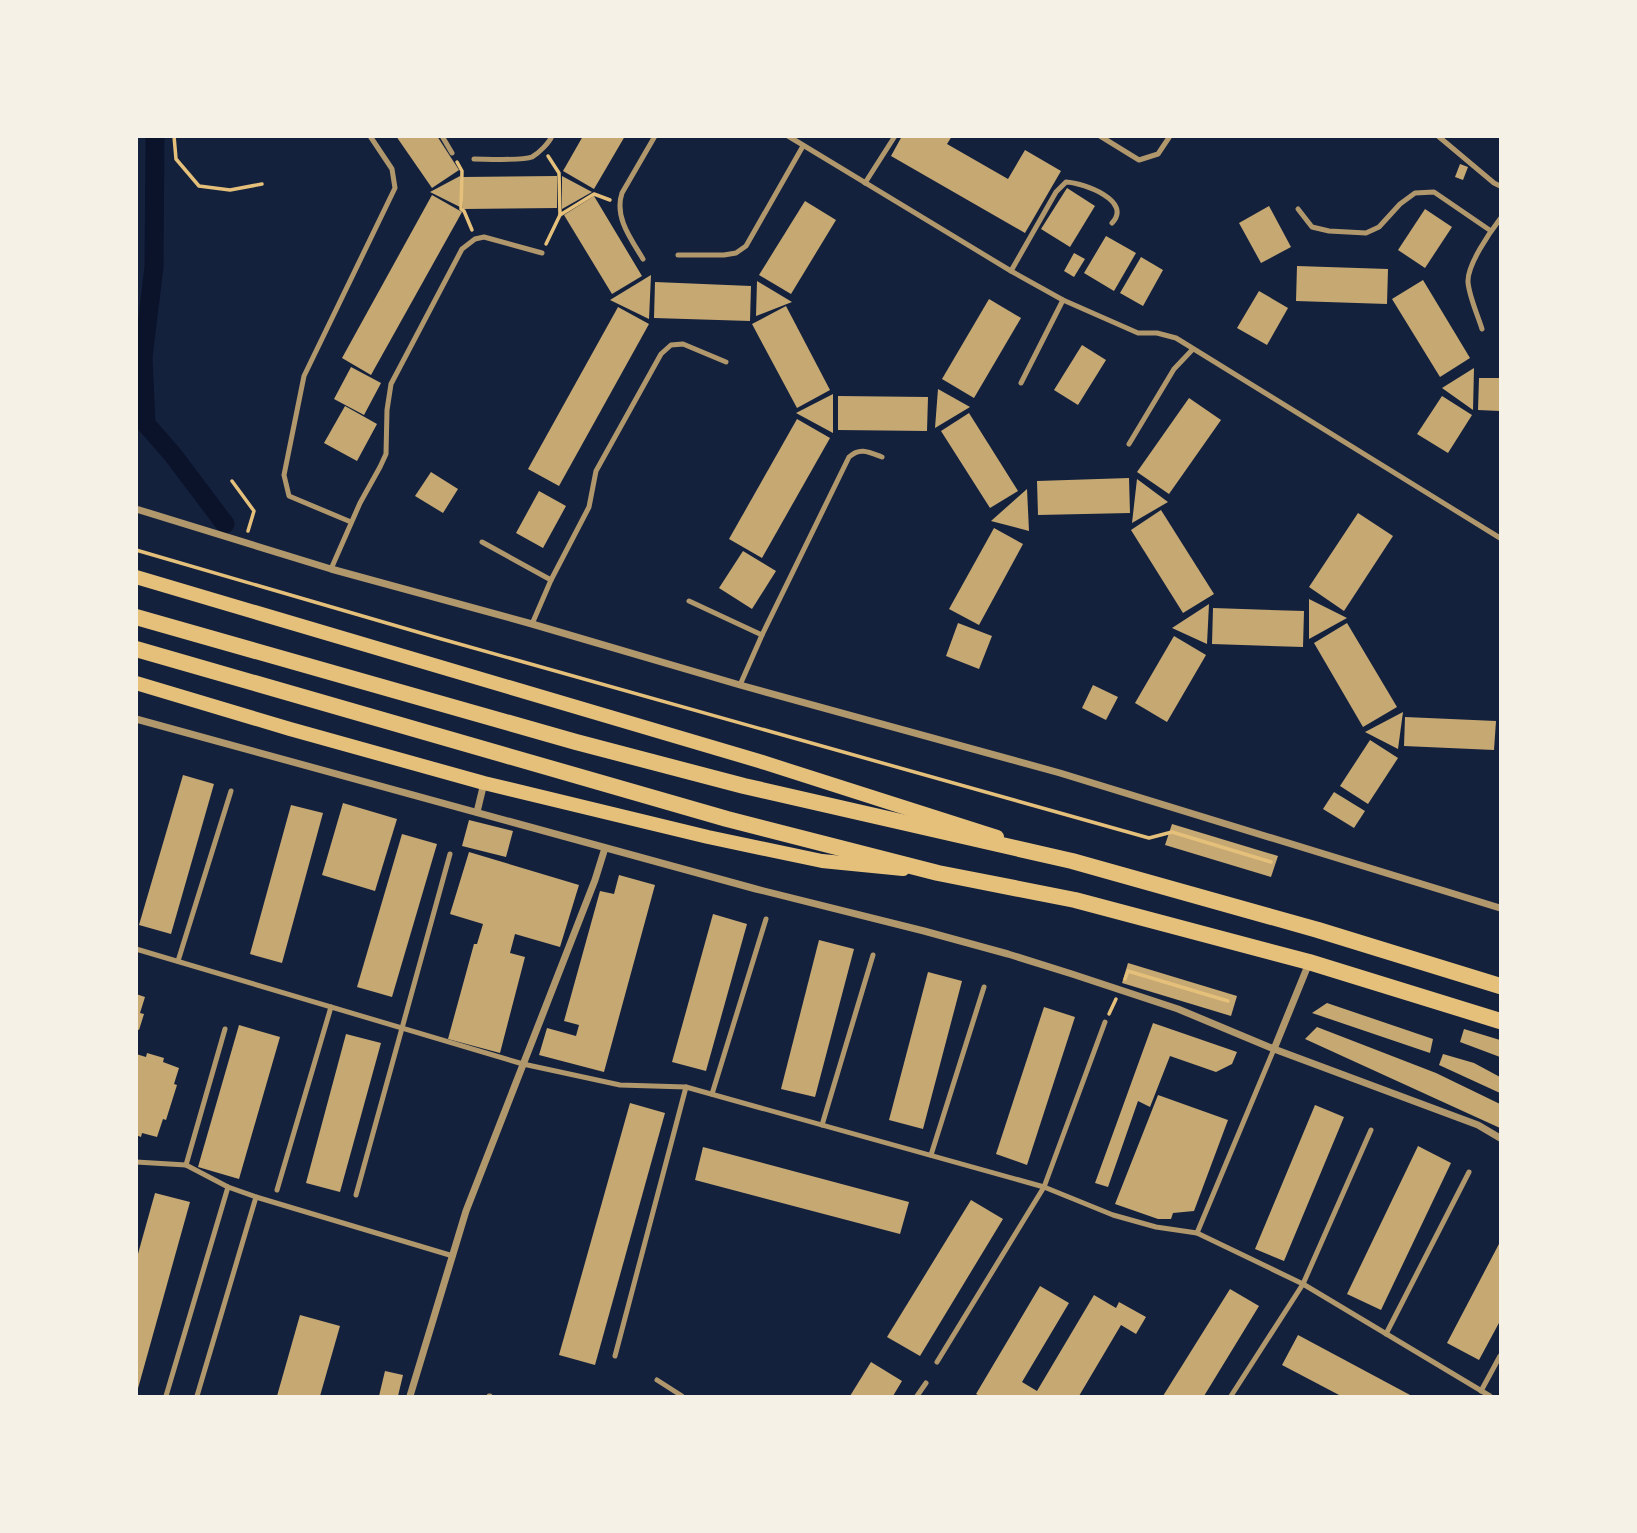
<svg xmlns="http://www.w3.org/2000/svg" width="1637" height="1533" viewBox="0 0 1637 1533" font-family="Inter,sans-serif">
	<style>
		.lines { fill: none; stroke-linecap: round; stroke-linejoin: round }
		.canal { stroke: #0b132b; stroke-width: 19 }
		.building { fill: #c6a872 }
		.path { stroke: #e5c07b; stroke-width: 3.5 }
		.service { stroke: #b1986c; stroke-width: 5 }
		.minor { stroke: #b1986c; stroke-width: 7 }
		.secondary { stroke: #e5c07b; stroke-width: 14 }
		.primary { stroke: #e5c07b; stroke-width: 16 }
	</style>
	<rect width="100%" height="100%" fill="#14213d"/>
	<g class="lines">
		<path class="canal" d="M155,136L154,267L143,357L146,424L173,455L225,524"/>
	</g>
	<g class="building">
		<path d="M396,136H437L459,170L432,188Z"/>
		<path d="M583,136H625L594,189L563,171Z"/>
		<path d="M902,136H952L947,144L1008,179L1025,150L1061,171L1025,233L891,156Z"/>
		<path d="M1460,164L1468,167L1463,180L1455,177Z"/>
		<path d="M460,176V207L430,192Z"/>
		<path d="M557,176V208L463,209V177Z"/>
		<path d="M562,176L592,192L562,209Z"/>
		<path d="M1067,188L1095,206L1070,247L1041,229Z"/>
		<path d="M432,195L462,212L371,375L342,358Z"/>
		<path d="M594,196L642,276L612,294L564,215Z"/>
		<path d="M805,201L836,220L791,294L759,275Z"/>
		<path d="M1269,206L1291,247L1261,263L1239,223Z"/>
		<path d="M1425,209L1452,227L1425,268L1398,250Z"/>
		<path d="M1106,236L1136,253L1114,291L1084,273Z"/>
		<path d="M1074,253L1085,259L1074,277L1064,271Z"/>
		<path d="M1141,257L1163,270L1143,306L1120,293Z"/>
		<path d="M1297,266L1388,269L1387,304L1296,301Z"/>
		<path d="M651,275L649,319L610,300Z"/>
		<path d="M1423,280L1470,358L1440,377L1392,299Z"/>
		<path d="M757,281L792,302L756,316Z"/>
		<path d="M655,282L751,286L750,321L654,318Z"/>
		<path d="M1259,291L1288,308L1267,345L1237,328Z"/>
		<path d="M989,299L1021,318L974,398L942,379Z"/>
		<path d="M786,306L830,390L797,408L752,324Z"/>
		<path d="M618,307L649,324L559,486L528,469Z"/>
		<path d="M1082,345L1106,360L1078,405L1054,390Z"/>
		<path d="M351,367L381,383L364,415L334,399Z"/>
		<path d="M1474,368L1473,410L1442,388Z"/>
		<path d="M1479,378H1500V411L1478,410Z"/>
		<path d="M938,389L970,407L935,428Z"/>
		<path d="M833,394V433L796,413Z"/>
		<path d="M838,396L928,397L927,431L838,430Z"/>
		<path d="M1442,396L1472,415L1448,453L1417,434Z"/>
		<path d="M1189,398L1221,420L1169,494L1137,472Z"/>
		<path d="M345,406L377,424L357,461L324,443Z"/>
		<path d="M969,413L1018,491L990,508L941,431Z"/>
		<path d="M797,419L830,438L762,558L729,539Z"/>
		<path d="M431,472L458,489L443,513L415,496Z"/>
		<path d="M1129,478L1130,513L1038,515L1037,481Z"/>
		<path d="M1137,479L1168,502L1132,523Z"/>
		<path d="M1027,489L1029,531L991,521Z"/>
		<path d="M539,491L566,506L543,548L516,533Z"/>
		<path d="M1161,510L1214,594L1183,613L1131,530Z"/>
		<path d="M1358,513L1393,536L1344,611L1309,587Z"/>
		<path d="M994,528L1023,544L979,625L949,609Z"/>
		<path d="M743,551L776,571L752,609L719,588Z"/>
		<path d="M1309,599L1347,618L1309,639Z"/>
		<path d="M1209,604L1207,644L1172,628Z"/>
		<path d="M1213,608L1304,611L1303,647L1212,644Z"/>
		<path d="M958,623L992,636L979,669L946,656Z"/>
		<path d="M1347,623L1397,707L1363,727L1314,643Z"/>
		<path d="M1174,636L1206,655L1167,722L1135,703Z"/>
		<path d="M1093,685L1118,697L1106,720L1082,708Z"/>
		<path d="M1403,712L1398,749L1365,732Z"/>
		<path d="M1405,717L1496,721L1494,750L1404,746Z"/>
		<path d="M1370,740L1398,758L1368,804L1340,786Z"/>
		<path d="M183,775L214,784L171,934L139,925Z"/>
		<path d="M1334,792L1365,811L1354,828L1323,809Z"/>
		<path d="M343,803L397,819L375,891L322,875Z"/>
		<path d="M291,805L323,813L282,963L250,954Z"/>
		<path d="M469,820L513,831L506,857L462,846Z"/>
		<path d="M1172,824L1278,856L1271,877L1165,845Z"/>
		<path d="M402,834L437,844L392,997L357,987Z"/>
		<path d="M469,852L579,885L560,947L515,934L510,953L525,957L500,1053L448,1039L474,944H477L483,924L450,914Z"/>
		<path d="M619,875L655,885L604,1072L539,1055L547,1028L576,1036L579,1025L564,1021L600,891L614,894Z"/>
		<path d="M713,914L747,924L706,1071L672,1062Z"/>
		<path d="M819,940L854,949L815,1097L781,1089Z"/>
		<path d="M1128,963L1237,996L1231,1016L1122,983Z"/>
		<path d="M928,972L962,981L923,1129L889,1120Z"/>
		<path d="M136,994L145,997L140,1013L144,1014L139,1030L136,1029Z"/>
		<path d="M1327,1003L1433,1039L1430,1053L1312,1013Z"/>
		<path d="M1044,1007L1075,1017L1027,1165L996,1154Z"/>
		<path d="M1153,1023L1237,1052L1232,1064L1216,1072L1170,1056L1150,1107L1138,1101L1108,1187L1095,1183Z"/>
		<path d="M239,1025L280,1037L239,1179L198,1167Z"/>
		<path d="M1317,1027L1436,1073L1500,1104V1128L1305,1039Z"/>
		<path d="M1464,1029L1500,1040V1057L1460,1042Z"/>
		<path d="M346,1034L381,1043L340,1192L306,1183Z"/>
		<path d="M147,1053L164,1058L163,1062L179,1068L174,1084L177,1085L166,1120L163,1119L157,1137L142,1133L141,1137L136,1135V1054L146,1057Z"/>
		<path d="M1443,1054L1474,1063L1500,1077V1093L1439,1065Z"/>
		<path d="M1158,1095L1228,1120L1194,1211L1173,1213L1171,1219H1158L1115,1204Z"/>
		<path d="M630,1103L665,1113L595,1365L559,1355Z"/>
		<path d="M1315,1105L1344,1117L1284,1261L1255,1249Z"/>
		<path d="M1418,1146L1451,1163L1381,1310L1347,1294Z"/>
		<path d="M703,1147L909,1202L900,1234L695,1180Z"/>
		<path d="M155,1193L190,1202L137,1392L136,1261Z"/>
		<path d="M971,1200L1003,1219L920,1356L887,1337Z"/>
		<path d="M1500,1242V1321L1479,1360L1447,1343Z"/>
		<path d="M1040,1286L1069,1303L1022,1382L1037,1391L1094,1295L1116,1308L1119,1302L1146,1317L1136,1334L1121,1325L1079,1396H980L976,1394Z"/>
		<path d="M1230,1289L1259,1306L1204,1396H1163Z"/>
		<path d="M300,1315L340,1326L320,1396H277Z"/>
		<path d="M1298,1335L1412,1396H1341L1282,1365Z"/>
		<path d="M871,1362L902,1381L893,1396H850Z"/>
		<path d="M385,1371L403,1375L398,1396H379Z"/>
	</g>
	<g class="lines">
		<g class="path">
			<path d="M174,136L176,159L199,186L230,190L262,184"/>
			<path d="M548,156L559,173L560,215L594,194L610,200"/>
			<path d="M457,162L462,171L461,209L464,211L472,230"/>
			<path d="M546,244L560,215"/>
			<path d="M232,481L254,511L248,531"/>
			<path d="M136,550L438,638L1149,838L1172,832L1271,862"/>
			<path d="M1125,979L1128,971L1228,1001"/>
			<path d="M1109,1014L1116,999"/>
		</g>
		<g class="service">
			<path d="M442,136L452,153"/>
			<path d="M788,136L1011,271L1063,300L1138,333H1157L1176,338L1500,538"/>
			<path d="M1100,136L1139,160L1158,154L1170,136"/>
			<path d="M1438,136L1494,183L1500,186"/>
			<path d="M474,159C486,159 522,161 532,157C539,153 549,143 552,136"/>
			<path d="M865,183L895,136"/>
			<path d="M1298,209L1312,227L1329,231L1366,233L1379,227L1400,204L1415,193L1434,192L1491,231"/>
			<path d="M678,255H724L736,253L746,246L803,146"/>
			<path d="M643,259C631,239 614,217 622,193L655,136"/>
			<path d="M1011,271L1056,192L1066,182C1084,183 1133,201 1112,223"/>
			<path d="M1482,329C1478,316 1469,296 1468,282C1467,265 1490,232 1500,219"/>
			<path d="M1021,383L1063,300"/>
			<path d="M1129,444L1174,369L1193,349"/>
			<path d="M351,522L289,496L284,475L304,376L395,188L392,169L370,136"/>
			<path d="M482,542L551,580"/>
			<path d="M331,569L360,503L380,467L386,454L387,410L391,384L462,249L475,239L484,237L542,253"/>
			<path d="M689,601L762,635"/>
			<path d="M532,624L551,580L589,507L596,471L661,354L671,345L683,344L726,362"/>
			<path d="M740,685L762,635L849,457C860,447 869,452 882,457"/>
			<path d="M136,949L523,1064L620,1085L686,1087L1044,1187L1113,1215L1156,1227L1197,1233L1303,1284L1490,1396"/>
			<path d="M178,961L231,791"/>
			<path d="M712,1094L766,919"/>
			<path d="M822,1125L873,955"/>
			<path d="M931,1155L984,987"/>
			<path d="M136,1162L186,1165L228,1187L256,1197L453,1256"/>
			<path d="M186,1165L225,1029"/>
			<path d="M277,1190L331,1007"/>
			<path d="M356,1195L450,854"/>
			<path d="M1197,1233L1274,1049"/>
			<path d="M1386,1334L1469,1172"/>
			<path d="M615,1356L686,1087"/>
			<path d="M937,1362L1044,1187L1105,1022"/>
			<path d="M657,1380L682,1396"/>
			<path d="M1481,1391L1500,1356"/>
			<path d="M166,1396L228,1187"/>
			<path d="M197,1396L256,1197"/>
			<path d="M489,1396H490"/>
			<path d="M917,1396L926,1383"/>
			<path d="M1231,1396L1303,1284L1371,1130"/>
		</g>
		<g class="minor">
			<path d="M136,509L331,569L532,624L740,685L1060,773L1500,908"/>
			<path d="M136,719L756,889L924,931L1008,954L1072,974L1178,1009L1274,1049L1478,1125L1500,1138"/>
			<path d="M477,812L484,783"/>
			<path d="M1274,1049L1309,963"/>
			<path d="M410,1396L466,1211L595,880L605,848"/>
		</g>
		<g class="secondary">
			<path d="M136,577L759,761L997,837"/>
			<path d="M136,683L290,729L484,783L708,837L822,861L903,869"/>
		</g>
		<g class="primary">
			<path d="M136,617L576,742L744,786L1072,861L1318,930L1500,986"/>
			<path d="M136,649L727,819L938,873L1075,900L1309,962L1500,1021"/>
		</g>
	</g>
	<rect width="1637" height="1533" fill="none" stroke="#f6f1e7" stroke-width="276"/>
</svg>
